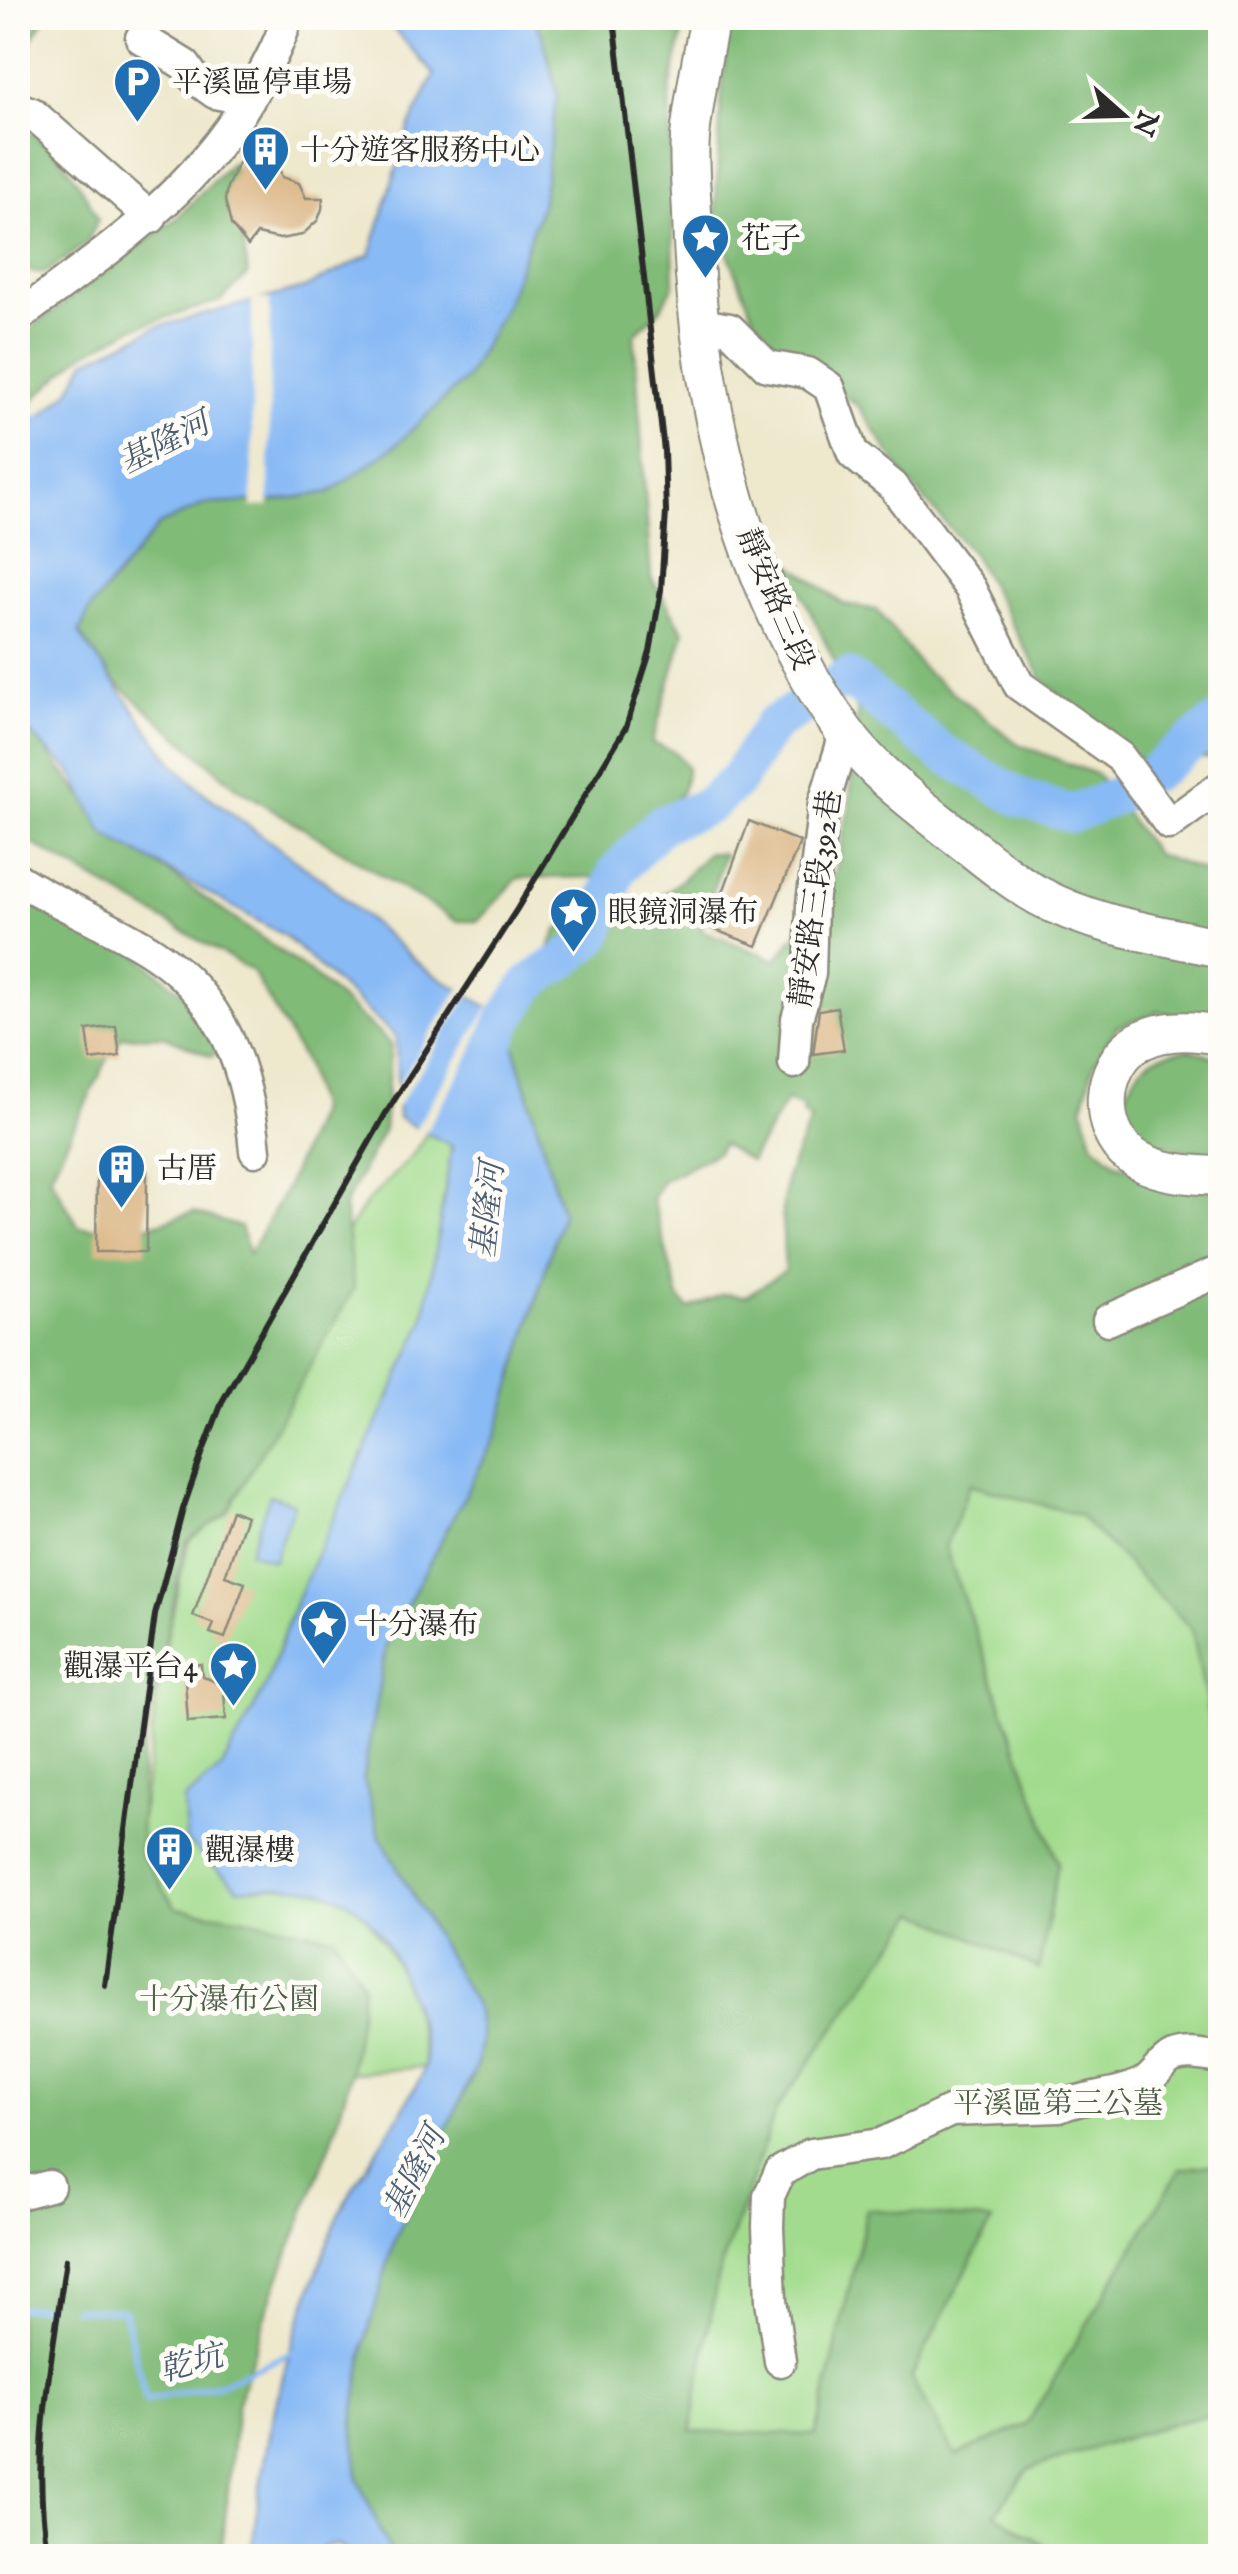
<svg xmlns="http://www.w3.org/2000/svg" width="1238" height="2574" viewBox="0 0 1238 2574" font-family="'IM FELL English','Noto Serif TC',serif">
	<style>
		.green { fill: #a2db8d; stroke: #66835c; stroke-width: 2.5 }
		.forest { fill: #81bb78; stroke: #567352; stroke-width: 2.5; fill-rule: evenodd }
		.water { fill: #88baf5; stroke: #5a7290; stroke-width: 2.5 }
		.pier { fill: #eee8cd }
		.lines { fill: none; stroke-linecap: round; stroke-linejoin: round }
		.stream { stroke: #88baf5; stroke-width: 6 }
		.river { stroke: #88baf5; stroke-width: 38 }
		.building { fill: #debc8e }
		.minor-casing { stroke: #8c8a7c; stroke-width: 35 }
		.major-casing { stroke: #8c8a7c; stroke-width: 42 }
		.minor { stroke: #fff; stroke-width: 30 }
		.major { stroke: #fff; stroke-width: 38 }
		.rail { stroke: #2b2b2b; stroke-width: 6 }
		.labels { text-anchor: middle; stroke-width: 10; stroke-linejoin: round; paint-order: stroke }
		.poi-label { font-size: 30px; fill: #2b2b2b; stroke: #fdfcf7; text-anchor: start }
		.street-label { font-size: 30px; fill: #2b2b2b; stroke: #fdfcf7 }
		.park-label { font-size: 30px; fill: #4f6048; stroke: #fdfcf7 }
		.water-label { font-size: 32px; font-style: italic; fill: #4c5d72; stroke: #fdfcf7 }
	</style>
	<rect width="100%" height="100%" fill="#fdfcf7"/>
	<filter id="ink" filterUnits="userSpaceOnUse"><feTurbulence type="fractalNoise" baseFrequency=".01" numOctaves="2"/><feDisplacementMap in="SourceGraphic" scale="20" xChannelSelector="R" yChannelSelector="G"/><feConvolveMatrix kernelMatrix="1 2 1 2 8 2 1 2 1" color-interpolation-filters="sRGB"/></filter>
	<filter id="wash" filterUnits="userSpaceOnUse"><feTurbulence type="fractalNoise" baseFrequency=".0048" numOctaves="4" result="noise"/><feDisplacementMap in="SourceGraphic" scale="40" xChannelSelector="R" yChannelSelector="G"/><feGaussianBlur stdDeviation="2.25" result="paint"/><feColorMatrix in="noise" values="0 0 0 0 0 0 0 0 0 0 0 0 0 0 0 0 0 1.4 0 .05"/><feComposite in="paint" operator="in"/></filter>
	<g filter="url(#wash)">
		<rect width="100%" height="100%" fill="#eee8cd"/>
		<g class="green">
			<path d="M427,1133L452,1146L424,1321L290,1615L265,1688L221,1769L238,1889C276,1885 326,1880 358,1906C365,1912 371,1923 376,1931C406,1972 418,2017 425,2067L331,2075L124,1954L160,1670L187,1547L236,1408L365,1204L412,1156Z"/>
			<path d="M970,1484L1079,1515L1192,1629L1220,1773V2164L1180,2170L1028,2424L955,2456L911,2378L991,2221L867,2209L816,2436L691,2432L717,2278L776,2110L917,1911L1039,1968L1058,1862L945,1547Z"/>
			<path d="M1220,2412V2556H1082L1045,2545L995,2514L1028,2469L1167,2425Z"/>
		</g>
		<g class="forest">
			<path d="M18,18H45L18,62Z"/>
			<path d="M533,18H686L670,89L674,285L660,310L634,335L651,578L684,632L652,743L675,752L687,767L682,792L598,877L518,878L478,921H456L236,787L114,681L79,633L90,609L159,525L205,504L275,501L330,492L506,304L542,202L557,94L543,37Z"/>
			<path d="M730,18H1220V751L1212,758L1136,759L1044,682L973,555L906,478L859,407L761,335L715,221L721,101Z"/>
			<path d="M18,126C57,143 80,182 98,219L87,243L45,273L31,272L18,253Z"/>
			<path d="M232,162L248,275L220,301L133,328L81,356L34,399L18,431V338L177,218Z"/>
			<path d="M786,560L843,604L877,610L923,669L1018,744L1098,775L1155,854L1220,877V1022L1158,1012L1117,1027L1094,1063L1083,1106L1092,1142L1117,1164L1220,1192V1773L1192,1629L1079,1515L970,1484L945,1547L1058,1863L1039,1969L917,1912L776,2110L717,2278L691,2431L816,2435L867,2209L992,2221L911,2378L956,2456L1027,2424L1180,2169L1220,2164V2412L1167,2425L1028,2469L995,2514L1045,2545L1082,2556H392L358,2480L353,2423L365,2341L394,2241L476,2067L478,2011L380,1837L363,1777L386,1645L496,1436L562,1213L510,1031L558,929C631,912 656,913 707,853L724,854L701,930L776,960L832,888L849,808L858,711ZM786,1101L804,1107L803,1115L811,1118L786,1178L782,1212L785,1271L746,1296L723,1294L689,1309L679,1298L652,1199L662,1181L717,1152L722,1144L750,1161Z"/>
			<path d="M18,701L42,745L80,793L140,852L308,971L391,1044L384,1129L344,1206L354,1288L227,1513L186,1542L142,1752L140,1853L176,1908L245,1918L335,1937L363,1985L350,2077L331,2143L272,2296L237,2405L221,2556H18V873L85,911L240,1041L211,1056L164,1036L122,1037L109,1056L50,1176L79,1227L132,1231L193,1212L240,1227L249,1254L286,1188L318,1111L305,1063L252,971L18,835Z"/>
			<path d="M1188,1049L1220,1058V1157L1151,1143L1127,1133L1119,1106C1141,1063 1141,1058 1188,1049Z"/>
		</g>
		<g class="water">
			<path d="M384,18H533L543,37L557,94L542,202L506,304L466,378L396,445L330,492L275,501L205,504L159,525L90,609L79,633L174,765L205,794L323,880L424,968L506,1018L562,1213L496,1436L386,1645L363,1777L380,1837L478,2011L481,2041L476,2067L394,2241L365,2342L353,2423L358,2480L392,2556H356L337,2545L326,2546L311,2556H252C260,2455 283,2357 321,2262C328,2244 334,2223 343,2206C363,2168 390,2134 410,2096C414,2088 422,2078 424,2069C429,2050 418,2020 412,2002C378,1905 343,1877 239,1889L186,1841L184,1800L221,1769L265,1688L296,1601L424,1321L452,1146L398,1118L396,1037L285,936L104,834L71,771L18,723V461L27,428L69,392L86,361L157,327L304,288L370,255L409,128L434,74Z"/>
			<path d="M270,1495L294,1504L273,1561L249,1552Z"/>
		</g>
		<g class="pier">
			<path d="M252,299H270L269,506L252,507Z"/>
			<path d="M462,985L472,991L393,1113V1092Z"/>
			<path d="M491,1003L498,1007L423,1136L414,1131Z"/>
		</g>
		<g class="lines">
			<g class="stream">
				<path d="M18,418H39L45,422"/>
				<path d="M18,2308H45"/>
				<path d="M73,2309L124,2310L146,2400L221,2384L293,2352"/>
			</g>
			<g class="river">
				<path d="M835,685L848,677L941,752L1020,798L1072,814L1125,792"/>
				<path d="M1153,773L1220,720"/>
				<path d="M487,1064L506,1018L531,982L573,954L594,935L617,871L660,825L709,805L737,780L772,725L804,705"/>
			</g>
		</g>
		<g id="blocks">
			<g class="building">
				<path d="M271,142L282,177L299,183L306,198H323L322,209L318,220L302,235L280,239L257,234L248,246L231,225L225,200L227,187L238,163L247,154Z"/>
				<path d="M749,821L800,842L757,946L710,928Z"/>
				<path d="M837,1007L844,1050L813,1054L819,1010Z"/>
				<path d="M116,1026L120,1056L91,1060L87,1030Z"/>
				<path d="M97,1170L147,1171L146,1252H96Z"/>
				<path d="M231,1510L246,1516L225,1576L245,1583L225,1638L210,1633L214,1624L193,1616Z"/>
				<path d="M201,1664L202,1676L218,1683L224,1692L226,1719L188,1722L184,1666Z"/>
			</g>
		</g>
	</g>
	<g filter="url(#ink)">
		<use href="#blocks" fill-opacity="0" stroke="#8c8a7c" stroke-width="2.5"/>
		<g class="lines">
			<defs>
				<g id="minor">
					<path d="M141,38L185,65L194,78L215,93L249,100"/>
					<path d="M18,108L32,113L151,218"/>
					<path d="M18,317C112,247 202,189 259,81C270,60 281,40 287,18"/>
					<path d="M701,324L730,329L767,366L808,373L829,387L853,454L893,486L970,588L1019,685L1120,757L1169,824L1220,787"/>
					<path d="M18,879C61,907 111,924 154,953C224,1000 248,1070 255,1151"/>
					<path d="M794,1063L797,1019L810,974L812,904L824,803L845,734"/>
					<path d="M1108,1320L1220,1271"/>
					<path d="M18,2194L49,2186"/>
					<path d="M780,2361L771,2300L768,2227L769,2196L780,2172L811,2154L881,2144L951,2111L1059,2107C1086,2095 1116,2097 1143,2083C1155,2078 1161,2062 1173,2057C1188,2051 1205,2056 1220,2058"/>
				</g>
				<g id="major">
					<path d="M710,18C702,57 694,97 690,137C688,162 691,188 692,213C696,391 739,582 843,730C873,773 919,806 959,838C985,858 1010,880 1039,896C1093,926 1160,934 1220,948"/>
					<path d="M1220,1036C1192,1029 1155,1028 1131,1047C1097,1075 1098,1139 1138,1160C1163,1174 1193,1175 1220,1176"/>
				</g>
			</defs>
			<use href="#minor" class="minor-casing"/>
			<use href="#major" class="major-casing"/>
			<use href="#minor" class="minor"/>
			<use href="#major" class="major"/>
			<g class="rail">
				<path d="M105,1985L155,1615L183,1509L202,1454L223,1400L386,1113L517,909L626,727L650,652L661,590L666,512L664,451L614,18"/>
				<path d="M48,2556C30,2456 52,2359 66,2259"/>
			</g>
		</g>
	</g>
	<defs>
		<symbol id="parking-pin" viewBox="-11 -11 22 30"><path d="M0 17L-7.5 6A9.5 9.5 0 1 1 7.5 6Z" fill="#1f6fb2" stroke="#fdfcf7"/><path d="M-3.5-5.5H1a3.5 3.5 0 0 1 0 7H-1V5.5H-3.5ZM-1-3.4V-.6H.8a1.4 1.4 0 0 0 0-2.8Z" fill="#fff"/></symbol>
		<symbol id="building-pin" viewBox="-11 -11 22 30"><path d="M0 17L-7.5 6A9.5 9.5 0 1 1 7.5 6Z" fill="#1f6fb2" stroke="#fdfcf7"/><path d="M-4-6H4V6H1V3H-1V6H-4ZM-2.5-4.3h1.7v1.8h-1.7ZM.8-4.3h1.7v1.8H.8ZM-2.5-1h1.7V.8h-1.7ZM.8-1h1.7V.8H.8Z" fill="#fff"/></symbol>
		<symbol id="sight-pin" viewBox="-11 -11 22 30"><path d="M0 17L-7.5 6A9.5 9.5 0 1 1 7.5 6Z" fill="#1f6fb2" stroke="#fdfcf7"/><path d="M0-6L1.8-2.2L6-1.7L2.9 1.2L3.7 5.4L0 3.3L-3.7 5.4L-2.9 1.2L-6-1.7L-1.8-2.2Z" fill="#fff"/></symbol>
	</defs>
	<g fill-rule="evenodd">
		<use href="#parking-pin" x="110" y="54" width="55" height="75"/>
		<use href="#building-pin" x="238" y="122" width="55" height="75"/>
		<use href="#sight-pin" x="678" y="210" width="55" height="75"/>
		<use href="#sight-pin" x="546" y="884" width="55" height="75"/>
		<use href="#building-pin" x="94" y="1140" width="55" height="75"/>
		<use href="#sight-pin" x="296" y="1596" width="55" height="75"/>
		<use href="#sight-pin" x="206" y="1638" width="55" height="75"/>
		<use href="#building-pin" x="142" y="1822" width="55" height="75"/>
	</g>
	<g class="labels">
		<g class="poi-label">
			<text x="172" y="92">平溪區停車場</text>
			<text x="300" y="160">十分遊客服務中心</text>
			<text x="741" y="248">花子</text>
			<text x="608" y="922">眼鏡洞瀑布</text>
			<text x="157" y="1178">古厝</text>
			<text x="358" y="1634">十分瀑布</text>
			<text x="198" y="1676" text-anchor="end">觀瀑平台4</text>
			<text x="205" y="1860">觀瀑樓</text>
		</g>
		<g class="street-label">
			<text transform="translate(776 599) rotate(67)" y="10">靜安路三段</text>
			<text transform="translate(815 898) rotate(-82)" y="10">靜安路三段392巷</text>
		</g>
		<g class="park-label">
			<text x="229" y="2009">十分瀑布公園</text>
			<text x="1058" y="2113">平溪區第三公墓</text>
		</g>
		<g class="water-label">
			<text transform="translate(164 442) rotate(-27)" y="11">基隆河</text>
			<text transform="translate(487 1210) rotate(-84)" y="11">基隆河</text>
			<text transform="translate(414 2172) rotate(-63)" y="11">基隆河</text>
			<text transform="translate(191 2362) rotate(-15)" y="11">乾坑</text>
		</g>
	</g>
	<rect width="1238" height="2574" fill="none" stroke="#fdfcf7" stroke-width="60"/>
	<g transform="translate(1123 115) rotate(110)" stroke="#fdfcf7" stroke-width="8" paint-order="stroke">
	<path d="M0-8L18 38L0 25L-18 38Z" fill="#2b2b2b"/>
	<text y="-15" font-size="28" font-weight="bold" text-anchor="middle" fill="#2b2b2b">N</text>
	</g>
</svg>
